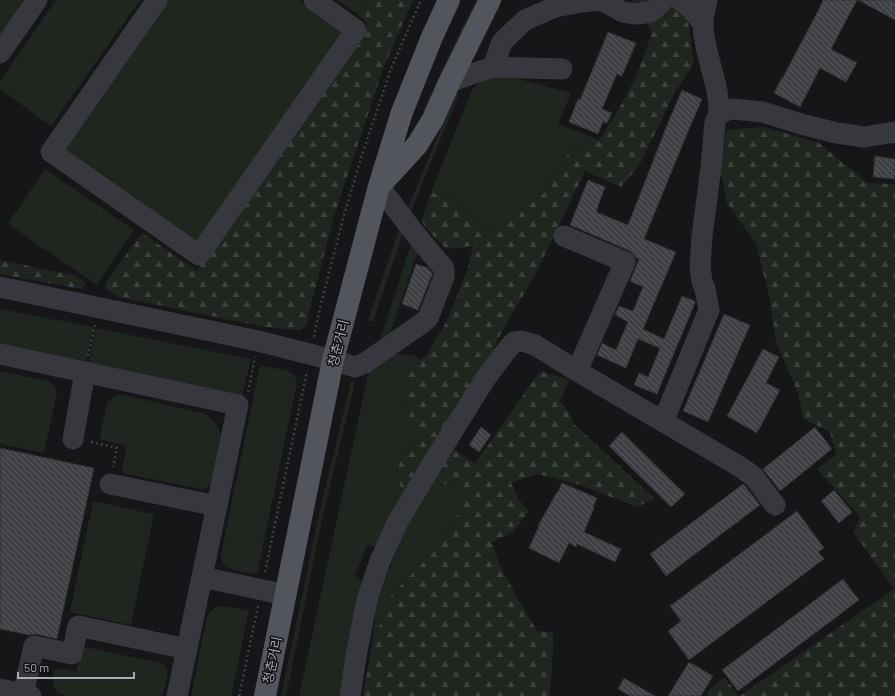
<svg xmlns="http://www.w3.org/2000/svg" width="895" height="696" viewBox="0 0 895 696" font-family="Barlow,'Noto Sans KR',sans-serif">
	<style>
		.grass { fill: #1e261f }
		.forest { fill: url(#forest-firs) }
		.building { fill: url(#building-back-hatch); stroke: #303034 }
		.lines { fill: none; stroke-linecap: round; stroke-linejoin: round }
		.path { stroke: #3d3f44; stroke-width: 2.5; stroke-dasharray: 2 3; stroke-linecap: butt }
		.minor { stroke: #37383d; stroke-width: 21 }
		.major { stroke: #53555c; stroke-width: 22 }
		.labels { text-anchor: middle; stroke-width: 3; stroke-linejoin: round; paint-order: stroke }
		.street-label { font-size: 13px; fill: #a8adb8; stroke: #111113 }
	</style>
	<defs>
		<pattern id="forest-firs" width="22" height="20" patternUnits="userSpaceOnUse"><rect width="22" height="20" fill="#1e261f"/><path d="M5 1l3.5 6h-7zM16 11l3.5 6h-7z" fill="#3c433d"/></pattern>
		<pattern id="building-back-hatch" width="6" height="6" patternUnits="userSpaceOnUse"><rect width="6" height="6" fill="#404145"/><path d="M-1 5l2 2M0 0l6 6M5-1l2 2" fill="none" stroke="#595a5e"/></pattern>
	</defs>
	<rect width="100%" height="100%" fill="#161618"/>
	<g class="grass">
		<path d="M0,0H33L0,47Z"/>
		<path d="M56,0H140L51,126L0,89V81Z"/>
		<path d="M166,0H299L347,33L197,247L60,151Z"/>
		<path d="M337,0H367L358,14Z"/>
		<path d="M477,0H484L425,114L423,112L425,107L464,23Z"/>
		<path d="M502,74L518,79L571,93L558,124L599,140L570,151L544,193L497,231L478,224L457,201L431,192L472,90L484,77Z"/>
		<path d="M456,92L459,94L411,211L407,210Z"/>
		<path d="M45,169L134,230L97,285L8,224Z"/>
		<path d="M401,223L405,228L373,322L368,321Z"/>
		<path d="M413,238L419,248L387,342L377,349Z"/>
		<path d="M0,309L94,327L85,365L0,348Z"/>
		<path d="M96,328L251,359L242,397L88,366Z"/>
		<path d="M395,354L413,355L421,360L410,372L404,400L416,434L399,465L407,494L377,547L367,545L355,576L364,583L344,696H299L369,370Z"/>
		<path d="M260,365L288,371L295,376L297,383L257,574C250,573 231,571 226,566C222,563 222,559 221,554Z"/>
		<path d="M0,371L47,381C54,384 55,386 57,393L44,453L0,444Z"/>
		<path d="M351,381L355,382L321,524L286,696H281L317,523Z"/>
		<path d="M120,394L205,414C215,420 220,427 221,440L212,480C210,486 208,488 201,489L126,474L123,472L122,468L127,447C119,442 109,443 101,439L100,435L107,403L113,398Z"/>
		<path d="M430,481L460,487V511L441,543L391,596L372,645L376,606L405,526Z"/>
		<path d="M93,501L154,514L131,625L70,612Z"/>
		<path d="M223,606L249,610L231,696H191L207,617C211,610 214,607 223,606Z"/>
		<path d="M85,647L161,663C164,665 167,667 167,670C169,676 164,690 162,696H69C67,695 62,695 60,694C52,689 52,678 55,670C61,667 69,672 77,671L80,651L82,648Z"/>
	</g>
	<g class="forest">
		<path d="M367,0H413L383,69L335,213L309,312L306,326L300,330L265,327L119,297L105,288L107,281L142,233L197,271L366,28L367,23L358,14Z"/>
		<path d="M632,0H678L689,26L694,64L675,92L640,164L621,187L585,171L535,275L500,335L487,364L407,494L398,483L399,465L416,434L404,400L410,372L421,360L427,355L438,335L442,330L450,314L468,268L473,246L447,249L434,237L421,221L431,192L457,201L478,224L497,231L544,193L570,151L599,140L617,112L636,77L652,33L637,6Z"/>
		<path d="M764,127L819,143L868,183L895,184V696H740L894,589L853,532L860,517L817,469L836,455L830,432L804,419L798,393L776,342L769,295L756,244L727,203L720,167L726,130Z"/>
		<path d="M0,260L72,275L83,280L86,285L81,289L0,274Z"/>
		<path d="M540,371L569,380L560,401L568,411L574,424L655,499L636,507L581,485L538,474L511,483L519,500L529,511L513,532L492,542L499,564L518,599L537,631L553,632L552,670L549,695L548,696H363L372,645L391,596L441,543L460,511V487L430,481L451,447L475,464Z"/>
		<path d="M724,677L739,696H707L709,690Z"/>
	</g>
	<g class="building">
		<path d="M823,0H857L831,49L857,63L846,82L820,68L800,107L774,93L781,79H782L818,11Z"/>
		<path d="M858,0H895V20Z"/>
		<path d="M608,32L636,43L622,76L617,74L602,109L612,113L607,123L603,122L598,134L569,122L578,99L580,100Z"/>
		<path d="M682,90L702,99L687,134L644,239L676,252L643,329L664,339L682,296L695,301V303L657,394L634,385L639,373L648,377L660,348L638,339L626,368L597,355L602,343L616,350L628,322L615,315L619,306L633,311L643,287L630,281L639,259L636,258L634,255L630,251L570,225L588,180L605,187L596,212L628,225L667,125Z"/>
		<path d="M875,156L895,159V179L873,177Z"/>
		<path d="M416,264L428,268L432,273V275L418,310L402,304Z"/>
		<path d="M724,314L750,325L708,422L683,411Z"/>
		<path d="M763,349L779,357L766,383L780,390L757,433L727,416Z"/>
		<path d="M481,427L491,435L479,452L469,445Z"/>
		<path d="M815,427L832,449L780,491L763,469Z"/>
		<path d="M622,432L685,494L671,507L609,446Z"/>
		<path d="M0,448L94,468L57,639L36,634L29,635L0,629Z"/>
		<path d="M562,483L597,498L593,507L594,508L584,532L621,549L615,562L577,544L576,547L569,543L559,563L529,548L539,526H538L557,492H558Z"/>
		<path d="M743,484L745,486L760,505L666,576L650,554Z"/>
		<path d="M834,490L852,512L839,523L821,501Z"/>
		<path d="M797,511L824,548L818,552L824,559L689,660L668,631L681,621L670,606Z"/>
		<path d="M843,579L859,600L738,691L722,670Z"/>
		<path d="M689,662L713,676L701,696H668Z"/>
		<path d="M624,678L655,696H630L618,689Z"/>
	</g>
	<g class="lines">
		<g class="path">
			<path d="M314,337L319,312L344,215L362,155L391,69L421,0"/>
			<path d="M88,356L95,325"/>
			<path d="M248,392L255,357"/>
			<path d="M91,442L117,448L113,467"/>
			<path d="M265,572L307,371"/>
			<path d="M239,696L258,606"/>
		</g>
		<g class="minor">
			<path d="M157,0L51,152L199,255L356,30L314,0"/>
			<path d="M680,0C690,5 696,15 703,24"/>
			<path d="M707,0C705,8 703,17 703,25C704,55 720,84 719,114"/>
			<path d="M0,53L37,0"/>
			<path d="M493,67L502,42L525,20L555,7L582,2L601,0L623,12L637,14L650,12L656,8L663,0"/>
			<path d="M449,83L460,78L493,67L562,69"/>
			<path d="M0,287L258,341L333,360L355,367L365,363L421,324L428,318L444,277V268C420,242 400,214 379,186"/>
			<path d="M0,354L238,405L177,696"/>
			<path d="M577,371L742,468L754,477L775,505"/>
			<path d="M663,422L709,310L705,289L702,281L700,267L702,236L711,167L715,122L719,114L725,111L734,109L763,112L801,124L837,133L864,137L895,132"/>
			<path d="M73,439L85,372"/>
			<path d="M110,484L217,506"/>
			<path d="M202,577L286,595"/>
			<path d="M0,689L31,696"/>
			<path d="M23,694L34,646L72,654L78,626L187,649"/>
			<path d="M350,696L356,656L367,600L380,561L397,523L431,466L485,379L506,351L514,342L522,341L535,345L577,371L625,262L564,236"/>
		</g>
		<g class="major">
			<path d="M383,182L417,145L433,119L449,83L490,0"/>
			<path d="M265,696L333,360L379,186L402,112L432,37L449,0"/>
		</g>
	</g>
	<g class="labels">
		<g class="street-label">
			<text transform="translate(338 343) rotate(-76)" y="5">청춘거리</text>
			<text transform="translate(272 660) rotate(-78)" y="5">청춘거리</text>
		</g>
	</g>
	<path d="M18 672v6h116v-6" fill="none" stroke="#a8adb8" stroke-width="2"/>
	<text x="24" y="672" font-size="12" fill="#a8adb8" stroke="#111113" stroke-width="3" paint-order="stroke">50 m</text>
</svg>
